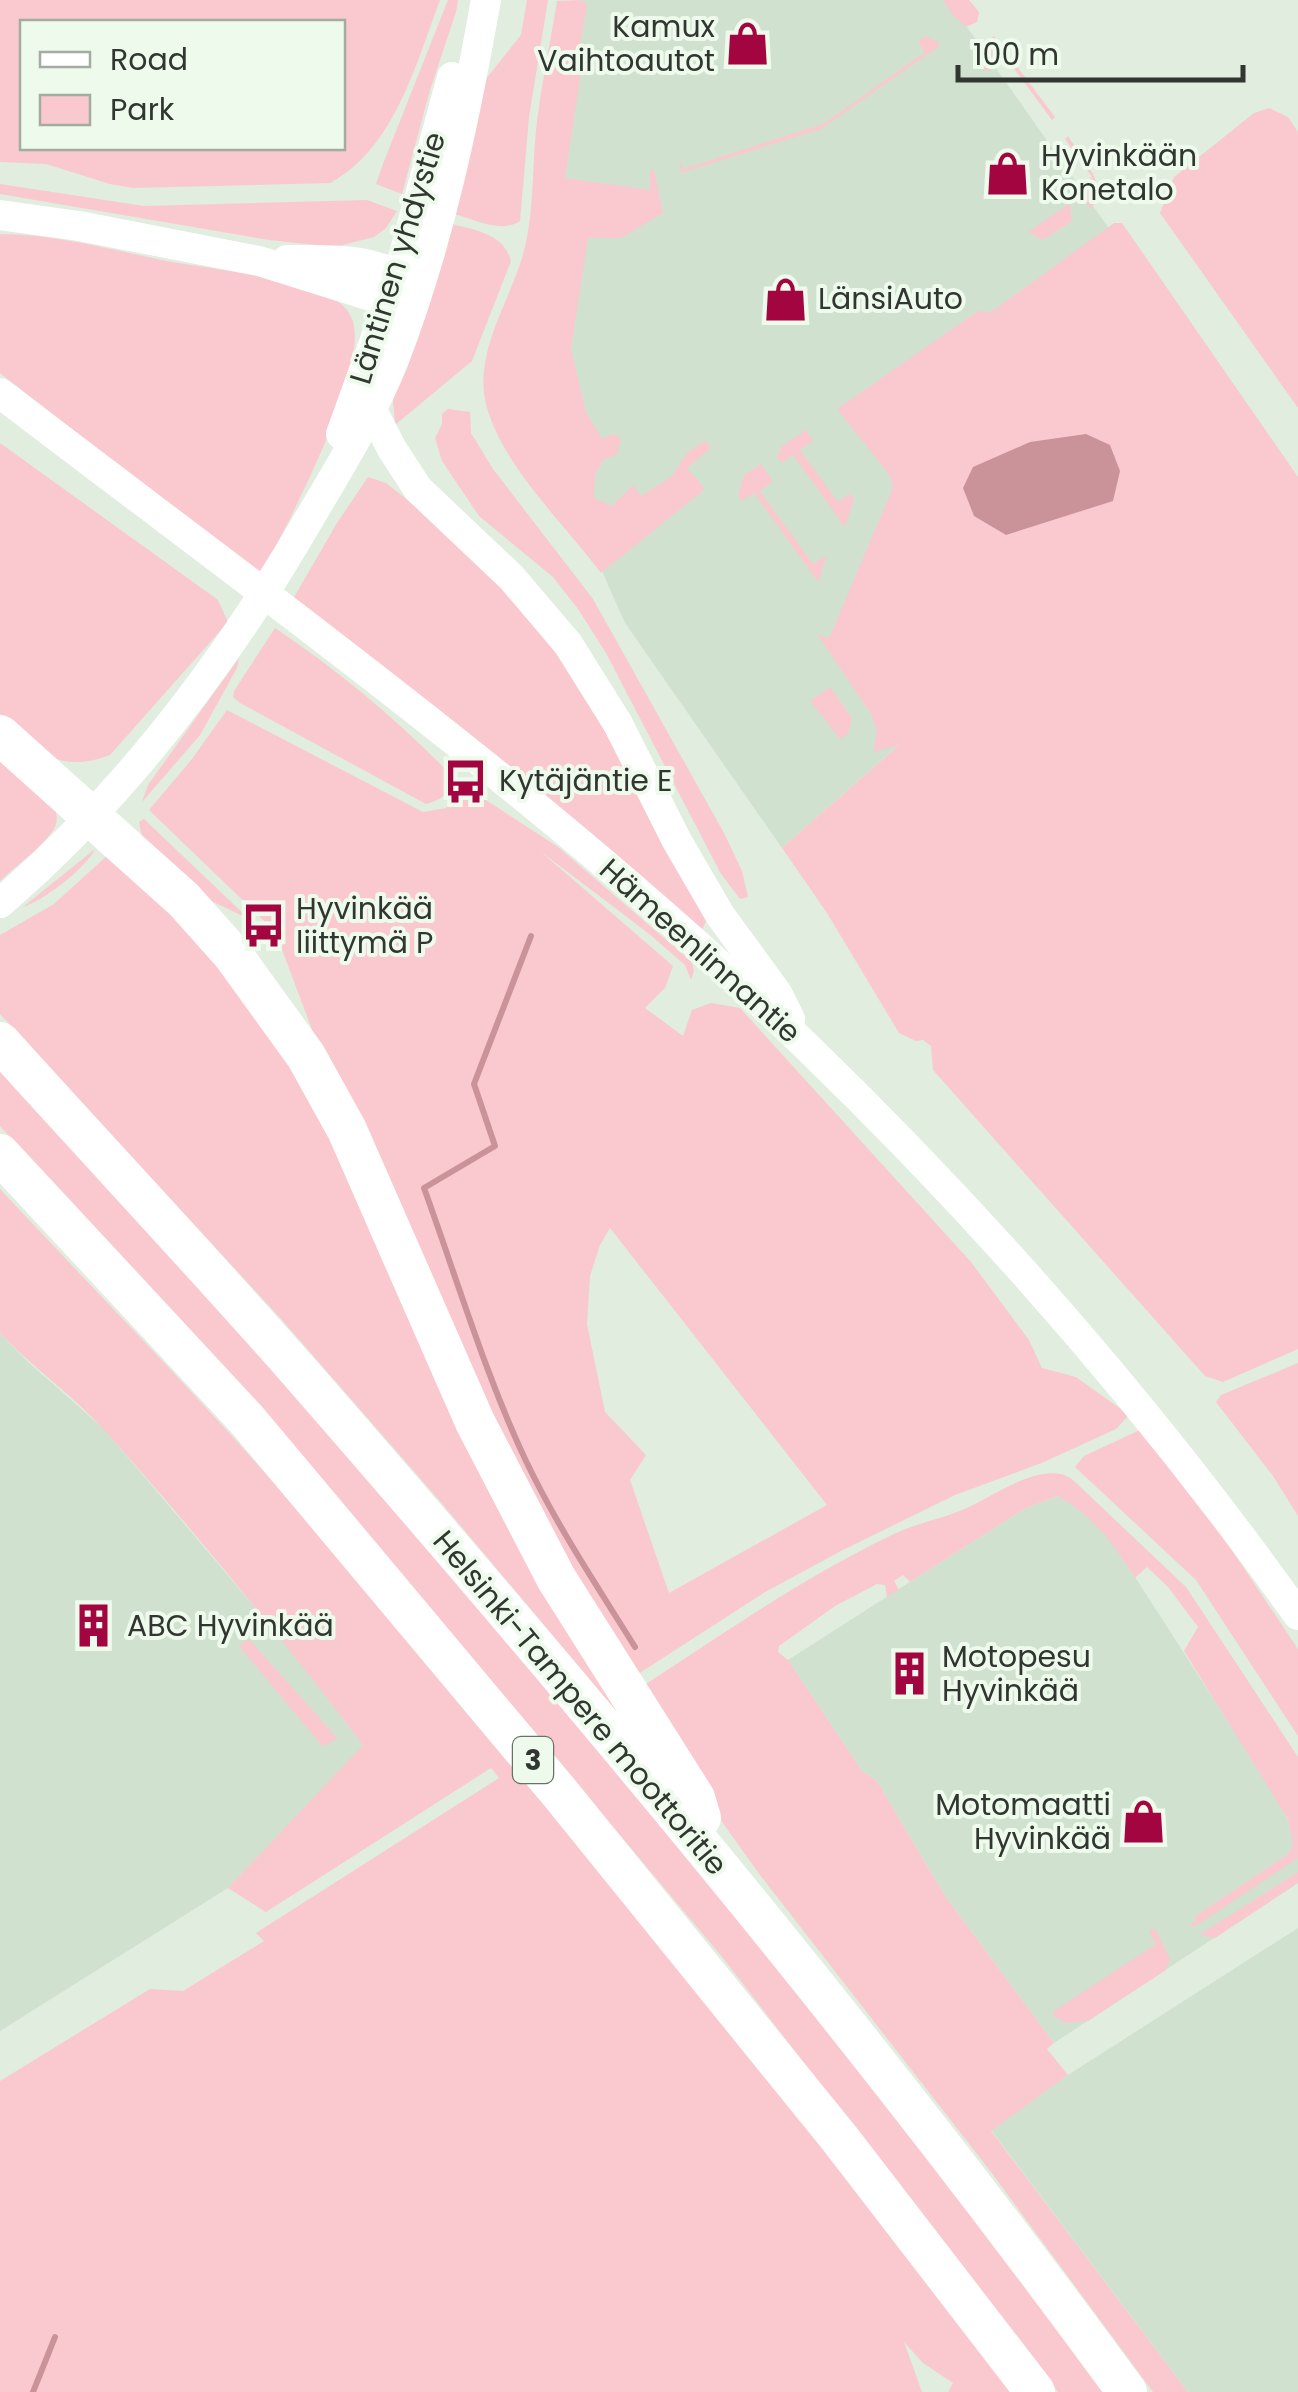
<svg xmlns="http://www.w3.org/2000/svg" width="1298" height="2392" viewBox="0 0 1298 2392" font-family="Poppins,sans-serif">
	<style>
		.built { fill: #d0e2cf }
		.green { fill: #f9c9cf; fill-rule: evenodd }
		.water { fill: #ca939a }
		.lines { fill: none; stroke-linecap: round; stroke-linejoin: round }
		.stream { stroke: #ca939a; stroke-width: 6 }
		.secondary { stroke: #fff; stroke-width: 30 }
		.highway { stroke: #fff; stroke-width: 40 }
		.labels { text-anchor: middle; stroke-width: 8; stroke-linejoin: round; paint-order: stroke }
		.shield { fill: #edfaec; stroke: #697169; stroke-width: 2.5 }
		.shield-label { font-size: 28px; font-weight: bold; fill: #313631 }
		.poi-label { font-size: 30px; fill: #313631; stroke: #edfaec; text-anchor: start }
		.street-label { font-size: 30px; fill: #313631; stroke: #edfaec }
	</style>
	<rect width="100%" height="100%" fill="#e0eddf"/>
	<g class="built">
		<path d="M581,0H948L1110,230L904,493L901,743L782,848L625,623L515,376Z"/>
		<path d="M0,1333L27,1361L103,1428L287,1645L364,1746L228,1888L0,2031Z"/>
		<path d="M1057,1496L1076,1506L1108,1535L1278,1799L1298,1841V1883L1054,2043L945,1896L877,1781L862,1771L788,1660L1024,1509Z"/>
		<path d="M1298,1928V2392H1188L991,2130L1068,2075Z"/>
	</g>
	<g class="green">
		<path d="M0,0H440C416,64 394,149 330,183L133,188L110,184L46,164L0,162ZM22,22H342V148H22Z"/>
		<path d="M448,0H458L456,12L430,90L402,194L376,184L383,164Z"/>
		<path d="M527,0H548L529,117L520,221C501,234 475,219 454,214L481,85L521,35Z"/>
		<path d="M581,0L587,5L578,57L580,79L565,178L650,190V169L654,170L663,213L621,238H588L571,349L586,412L602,439L613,434L621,438L617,455L604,459L595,475L594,498L612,506L633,485L641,496L671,477L687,453L705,440L711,448L687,468L705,489L601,573C563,522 502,466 486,404C474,354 508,304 522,258C536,212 531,161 538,114C543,76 551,39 557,1Z"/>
		<path d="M943,0H969L979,12L977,22L966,27L952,14Z"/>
		<path d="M925,36L939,42L938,47L821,129L681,173L679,159L683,169L823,124L925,52L918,41Z"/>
		<path d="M994,36L1055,117L1052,120L1007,59L988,71L978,65V48Z"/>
		<path d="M1269,108L1288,117L1298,132V408L1160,213L1174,177L1254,113Z"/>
		<path d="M1068,136C1082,157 1098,174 1100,199L1090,208L1080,192L1081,186L1092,177L1065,139Z"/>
		<path d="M0,184L144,206L367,200L397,211L386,228L374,237L335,247L269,240L0,194Z"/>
		<path d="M1070,203L1072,221L1043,240L1028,232Z"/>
		<path d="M1114,223H1122L1298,477V1349L1223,1382L1205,1376L933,1070L931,1046L923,1040L916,1041L899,1033L827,913L782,848L899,745L873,752L877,731L871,714L817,634L829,638L892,490L891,477L837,409L978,311L991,312Z"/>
		<path d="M451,224C476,230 504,234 511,261L472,361L395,425L393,400Z"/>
		<path d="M0,234C57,234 116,251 172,262C224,271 279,275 328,296C340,301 349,309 353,322C368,372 287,527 260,575L0,373Z"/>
		<path d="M448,409L470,412L471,433L493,469L593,599L724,833L742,871L748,897L740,899L721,874L606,653L578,609L553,577L479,516L442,461L435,438L442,424V414Z"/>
		<path d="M806,430L813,440L800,450L838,502L850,494L854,500L845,527L793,455L781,463L777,457L782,446Z"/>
		<path d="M0,443L218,600L228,622L110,755C55,775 39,750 0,714Z"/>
		<path d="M761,464L773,481L760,491L813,564L827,555L818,582L754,493L742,501L738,496L744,475Z"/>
		<path d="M368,477L386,483L457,539L550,642L586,694L706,921L702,930L510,766L293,599L337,523Z"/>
		<path d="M275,628C342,673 401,723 456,780C452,792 439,801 426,804L240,703L233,697L234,691Z"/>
		<path d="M239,658L237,668L200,735L142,802L148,785Z"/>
		<path d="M830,687L852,718L848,734L840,739L810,701Z"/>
		<path d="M227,710L423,812L446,808L466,787L558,847L692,962L694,971L691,980L685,965L648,933L540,851L673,966L665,988L645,1008L683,1036L692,1010L711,1003L740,1008L971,1262L1029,1340L1042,1368L1076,1377L1129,1415L1116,1429L1044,1462L955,1495L843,1550L765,1592L635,1676L643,1686C725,1632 806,1576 894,1534C917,1523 945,1518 967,1508C993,1496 1046,1458 1073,1480L1186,1587L1298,1757V1858L1194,1927L1189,1925L1196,1921L1194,1917L1288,1854L1293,1845L1288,1819L1184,1651L1198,1627L1168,1587L1147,1567L1135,1578C1113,1544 1093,1515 1057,1496L1024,1509L910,1582L903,1575L894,1581L899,1590L887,1597L885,1585L877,1584L835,1606L779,1646L778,1652L788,1660L862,1771L877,1781L945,1896L1054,2043L1047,2049L1068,2075L991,2131L1188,2392H1153L991,2172L760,1875L687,1773L551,1546L322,1056L281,947L286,942L149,810L192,759ZM610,1228L827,1505L669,1593L630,1480L646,1455L605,1412L587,1324L590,1276L600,1245Z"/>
		<path d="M0,746C19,765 73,803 52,832C39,850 16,865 0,881Z"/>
		<path d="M144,819L249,919L205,898L142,838L139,822Z"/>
		<path d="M95,849C87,867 43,901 23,907Z"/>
		<path d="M110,853L117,856L295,1052L636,1735L439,1500L282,1320L0,1014V935L54,904Z"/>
		<path d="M0,1065L156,1233L667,1826L1109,2392H1058L723,1958L353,1517L0,1126Z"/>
		<path d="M0,1189C93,1289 190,1387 280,1490C535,1781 778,2083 1011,2392H948L953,2383L923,2363L904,2342L922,2392H0V2081L150,1989L183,1991L264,1941L256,1933L499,1778L491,1768L266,1912L228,1888L363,1745C282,1638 196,1533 106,1432C74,1396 33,1368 0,1333Z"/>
		<path d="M1298,1363V1516L1273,1476L1216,1402L1221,1395Z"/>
		<path d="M1140,1430L1215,1525L1298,1649V1736L1196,1580L1075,1467L1084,1456Z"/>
		<path d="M249,1639L338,1739L322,1746L239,1646Z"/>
		<path d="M1298,1872V1883L1215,1938L1199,1935Z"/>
		<path d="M1155,1928L1170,1959L1166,1970L1088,2021L1066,2023L1055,2017L1052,2009L1054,2011L1156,1944L1149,1931Z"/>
	</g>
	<path class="water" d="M1086,434L1110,445L1120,471L1113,501L1006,535L974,516L963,488L973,467L1030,442Z"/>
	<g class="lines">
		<g class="stream">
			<path d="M531,936L474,1084L495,1146L424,1188C457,1279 485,1374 526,1461C557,1526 597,1586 635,1647"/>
			<path d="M33,2392L55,2337"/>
		</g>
		<g class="secondary">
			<path d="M0,215L79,226L259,261L377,298L389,300L406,296"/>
			<path d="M287,260C328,260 382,256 413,288"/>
			<path d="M0,393C273,602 556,804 804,1044C985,1219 1152,1410 1298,1615"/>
			<path d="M372,410L392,449L418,489L511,577L568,644L618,724L677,841L720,915L777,993L790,1019"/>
			<path d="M341,434L399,273L452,77"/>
			<path d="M0,903C127,794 229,658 312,514C342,463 372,415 394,360C439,243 464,123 486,0"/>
		</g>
		<g class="highway">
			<path d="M0,735L184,900L233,955L306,1056L347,1130L475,1422L556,1578L695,1798L701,1818"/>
			<path d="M0,1042C101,1154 204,1263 303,1376C590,1705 870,2040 1127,2392"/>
			<path d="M0,1154L248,1421L559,1792L840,2139L1035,2392"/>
		</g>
	</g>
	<defs>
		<symbol id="shop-bare" viewBox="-9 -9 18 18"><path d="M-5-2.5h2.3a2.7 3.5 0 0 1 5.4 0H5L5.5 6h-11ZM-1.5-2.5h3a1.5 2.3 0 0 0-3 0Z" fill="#a20540" stroke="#edfaec" stroke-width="2.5" paint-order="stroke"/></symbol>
		<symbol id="bus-bare" viewBox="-9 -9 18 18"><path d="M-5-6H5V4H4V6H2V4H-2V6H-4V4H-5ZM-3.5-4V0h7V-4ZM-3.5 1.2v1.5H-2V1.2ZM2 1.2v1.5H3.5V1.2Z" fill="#a20540" stroke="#edfaec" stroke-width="2.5" paint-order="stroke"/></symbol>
		<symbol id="building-bare" viewBox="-9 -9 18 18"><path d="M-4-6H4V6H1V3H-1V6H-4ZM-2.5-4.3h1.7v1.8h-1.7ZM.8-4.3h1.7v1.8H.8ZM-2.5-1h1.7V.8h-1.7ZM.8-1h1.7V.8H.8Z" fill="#a20540" stroke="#edfaec" stroke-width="2.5" paint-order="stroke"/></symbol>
	</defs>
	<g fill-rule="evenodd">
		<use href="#shop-bare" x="716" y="12" width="63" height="63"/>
		<use href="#shop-bare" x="976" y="142" width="63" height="63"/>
		<use href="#shop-bare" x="754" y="268" width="63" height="63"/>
		<use href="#bus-bare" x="434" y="750" width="63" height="63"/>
		<use href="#bus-bare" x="232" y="894" width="63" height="63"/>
		<use href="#building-bare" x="62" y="1594" width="63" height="63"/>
		<use href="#building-bare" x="878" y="1642" width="63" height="63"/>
		<use href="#shop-bare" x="1112" y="1790" width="63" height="63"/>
	</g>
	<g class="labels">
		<rect class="shield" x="513" y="1737" width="40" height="46" rx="8"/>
		<g class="shield-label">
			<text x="533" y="1770">3</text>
		</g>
		<g class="poi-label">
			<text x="715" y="37" text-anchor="end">Kamux<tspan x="715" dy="34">Vaihtoautot</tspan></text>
			<text x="1041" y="166">Hyvinkään<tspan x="1041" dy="34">Konetalo</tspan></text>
			<text x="818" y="309">LänsiAuto</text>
			<text x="499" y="791">Kytäjäntie E</text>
			<text x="296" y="919">Hyvinkää<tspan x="296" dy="34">liittymä P</tspan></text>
			<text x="127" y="1636">ABC Hyvinkää</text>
			<text x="942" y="1667">Motopesu<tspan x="942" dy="34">Hyvinkää</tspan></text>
			<text x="1111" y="1815" text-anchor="end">Motomaatti<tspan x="1111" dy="34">Hyvinkää</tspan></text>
		</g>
		<g class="street-label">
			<text transform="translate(398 258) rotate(-73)" y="10">Läntinen yhdystie</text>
			<text transform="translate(700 951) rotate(42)" y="10">Hämeenlinnantie</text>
			<text transform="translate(580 1703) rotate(50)" y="10">Helsinki-Tampere moottoritie</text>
		</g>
	</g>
	<rect x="20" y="20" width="325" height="130" fill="#edfaec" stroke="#a2aca1" stroke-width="2.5"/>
	<rect x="40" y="52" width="50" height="15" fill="#ffffff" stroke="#a2aca1" stroke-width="2.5"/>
	<text x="110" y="70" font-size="30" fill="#313631">Road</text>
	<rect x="40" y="95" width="50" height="30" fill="#f9c9cf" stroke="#a2aca1" stroke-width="2.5"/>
	<text x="110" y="120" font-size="30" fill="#313631">Park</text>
	<path d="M958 65v15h285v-15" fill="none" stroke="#313631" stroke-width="5"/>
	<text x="973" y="65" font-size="30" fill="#313631" stroke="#edfaec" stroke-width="8" paint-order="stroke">100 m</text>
</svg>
